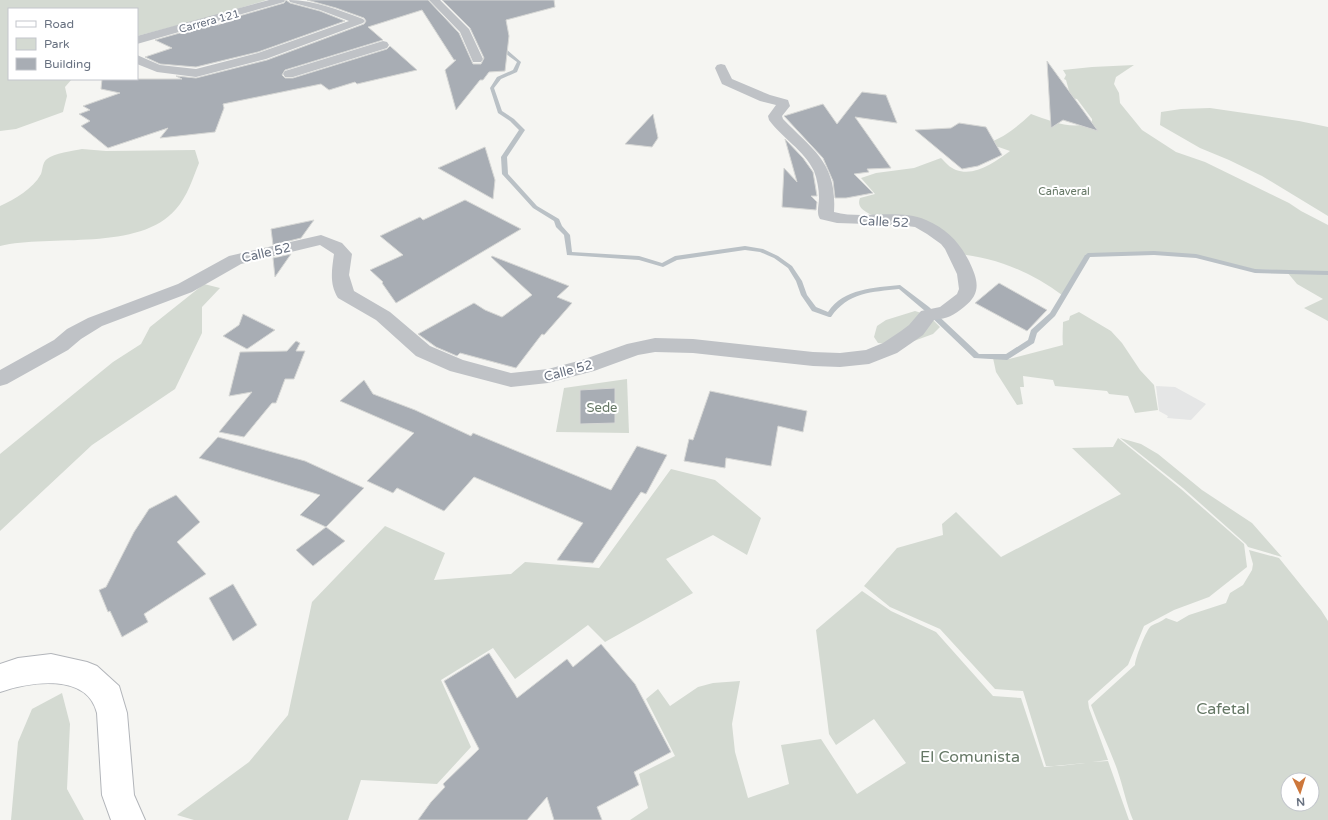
<svg xmlns="http://www.w3.org/2000/svg" width="1328" height="820" viewBox="0 0 1328 820" font-family="'Varela Round',sans-serif">
	<style>
		.built { fill: #e5e6e6 }
		.green { fill: #d4dad2; fill-rule: evenodd }
		.lines { fill: none; stroke-linecap: round; stroke-linejoin: round }
		.stream { fill: #bac1c6; fill-rule: evenodd }
		.building { fill: #a8adb4; stroke: #d6d7d5 }
		.secondary-casing { stroke: #b2b5ba; stroke-width: 2 }
		.street { fill: #bfc2c6; fill-rule: evenodd }
		.secondary { fill: #fff; fill-rule: evenodd }
		.labels { text-anchor: middle; stroke-width: 4; stroke-linejoin: round; paint-order: stroke }
		.far-street-label { font-size: 11px; fill: #687180; stroke: #fff }
		.far-park-label { font-size: 11px; fill: #667866; stroke: #fff }
		.street-label { font-size: 13px; fill: #687180; stroke: #fff }
		.park-label { font-size: 13px; fill: #667866; stroke: #fff }
		.near-park-label { font-size: 16px; fill: #667866; stroke: #fff }
	</style>
	<rect width="100%" height="100%" fill="#f5f5f2"/>
	<path class="built" d="M1156,386L1175,387L1206,404L1191,420L1167,418L1168,416L1159,411Z"/>
	<g class="green">
		<path d="M0,0H267L214,16L137,36V9H9V79H72L65,87L67,96L63,112L16,129L0,131Z"/>
		<path d="M1134,65L1116,77L1114,84L1119,93L1120,103L1142,130L1176,152L1205,162L1289,203L1301,211L1328,225V272L1253,269L1195,255L1153,252L1086,254L1062,295C1031,272 995,257 957,254C950,246 942,235 934,229C923,221 850,222 860,198L875,194L861,178L876,173L914,168L941,158C945,162 950,168 956,170C975,177 995,162 1010,151L987,143C1004,138 1018,126 1031,114C1051,121 1073,131 1092,122V119L1077,99L1071,98L1066,80L1064,79L1066,75L1063,70L1092,67Z"/>
		<path d="M1210,108L1299,121L1328,127V216L1262,176L1229,160L1200,148L1160,125L1161,112L1181,109Z"/>
		<path d="M82,149L106,151L195,150L199,163C193,178 187,197 176,209C140,252 50,234 0,246V206C15,199 33,189 41,174C43,169 42,163 47,159C54,153 73,151 82,149Z"/>
		<path d="M1287,272L1328,273V321L1304,308L1323,299L1297,284Z"/>
		<path d="M204,284L220,288L202,307V333L175,389L92,445L0,531V454L113,362L141,344L150,327Z"/>
		<path d="M915,311L928,315L940,327L933,334L903,345L878,343L874,337L877,326L886,320Z"/>
		<path d="M1079,312L1111,331L1122,343L1140,370L1154,385L1158,410L1135,413L1128,396L1109,394L1107,391L1055,386L1053,380L1023,376L1024,387H1020L1023,404L1017,405L996,372L993,358L1009,359L1063,345C1062,337 1063,330 1063,322L1069,320L1070,316Z"/>
		<path d="M627,379L629,433L556,432L564,388Z"/>
		<path d="M1118,438L1181,489L1244,544L1247,567L1209,597L1174,610L1144,626L1128,665L1088,701L1089,708L1108,760L1092,762L1108,761L1129,820H630L648,808L639,774L675,756L646,699L658,689L670,706L698,687L713,683L740,681L732,724L735,752L748,798L789,784L781,745L821,739L857,794L906,763L874,719L836,745L829,734L816,630L862,591L891,611L936,632L993,696L1021,698L1044,767L1085,763L1059,766H1046L1023,691L995,689L940,629L890,607L864,586L897,548L943,535L942,524L956,512L1001,557L1121,494L1072,448L1113,447Z"/>
		<path d="M1120,438L1141,444L1158,454L1202,490L1252,523L1282,557L1248,547L1246,544L1183,488Z"/>
		<path d="M671,469L715,480L761,518L747,555L713,535L666,559L693,593L605,642L588,625L515,679L493,648L441,680L471,747L437,784L361,780L348,820H194L177,815L249,762L288,715L312,602L385,526L445,553L434,580L511,574L525,562L599,568Z"/>
		<path d="M1249,550L1279,558L1321,610L1328,621V820H1133C1126,803 1123,786 1117,769C1109,747 1099,727 1091,705L1135,665C1135,659 1146,630 1151,626C1156,623 1161,622 1166,618L1177,622L1189,615L1226,603L1230,593L1243,585L1252,570L1253,564ZM1288,780H1312V804H1288Z"/>
		<path d="M62,693L70,724L67,789L84,820H11L18,742L32,709Z"/>
	</g>
	<g class="lines">
		<path class="stream" d="M499,44H503L506,49L521,62L517,72L501,79L494,88L502,111L514,119L525,130L507,157L508,174L537,206L559,219L562,226L570,235L572,252L639,256L662,263L675,256L745,246L763,249L778,256L792,266L802,281L807,295L816,307L828,312C844,288 874,288 900,285L929,307L979,354H1006L1028,340L1031,330L1050,313L1085,255L1088,253L1154,251L1196,254L1255,269L1328,271V275L1255,273L1196,258L1154,255L1090,257L1055,316L1037,333L1034,343L1007,360L974,358L925,311L899,289C872,292 848,292 831,317H829L812,311L801,295L796,281L788,268L774,258L760,252L745,250L677,260L663,267L639,260L567,255L564,235L556,227L554,221L533,208L502,174L501,157L519,130L510,121L498,113L490,88L497,77L513,70L517,62L502,51Z"/>
	</g>
	<g class="building">
		<path d="M286,0L290,3L320,11L345,21L258,52L196,67L160,64L145,57L172,48L155,40L215,23L218,25L239,16L284,3Z"/>
		<path d="M307,0H428L459,33L473,64H481L484,58L470,28L442,0H554L555,7L506,20L509,36L505,71L489,72L483,80H480L456,110L445,70L456,60H454L422,10L368,27L383,40L285,70L282,75L285,78H293L387,49L390,46L417,70L357,84L355,82L329,90L321,84L223,104L224,108L215,132L160,138L168,128L108,148L81,126L90,121L79,114L90,110L83,106L120,93L101,89L102,79H182L176,76L196,78L267,60L364,24L366,21L364,18L336,8Z"/>
		<path d="M1047,61L1098,131L1063,120L1051,128Z"/>
		<path d="M862,92L886,95L897,123L855,117L891,168L867,169L869,172L854,174L873,193L846,198H835L833,181L823,158L784,116L823,104L837,124Z"/>
		<path d="M653,114L658,138L652,147L625,144Z"/>
		<path d="M959,123L986,127L1002,155L978,166L962,169L915,130L951,128Z"/>
		<path d="M785,139L803,158L813,172L817,196H811L817,202L816,210L782,207L784,168L797,182Z"/>
		<path d="M485,147L495,180L493,199L438,168Z"/>
		<path d="M465,200L521,229L396,303L382,283L383,282L370,270L403,255L380,236L420,217L423,220Z"/>
		<path d="M314,220L301,238L273,245L271,229Z"/>
		<path d="M291,254L275,277L273,258Z"/>
		<path d="M492,256L569,286L557,297L572,303L544,335L542,334L516,368L460,353L457,356L436,347L418,334L474,303L485,310L502,317L532,295L491,257Z"/>
		<path d="M999,283L1047,310L1027,331L975,303Z"/>
		<path d="M243,314L275,330L247,349L223,336L239,325Z"/>
		<path d="M296,341L300,343L296,351H305L294,379H285L276,403H272L244,437L219,432L252,392L229,396L240,352L287,351Z"/>
		<path d="M364,380L373,394L415,410L471,436L473,433L611,490L637,446L667,455L646,494L641,492L593,563L557,560L583,523L474,477L444,511L397,488L393,493L367,481L414,433L340,401Z"/>
		<path d="M615,388V423L580,424V390Z"/>
		<path d="M710,391L807,411L803,432L778,426L771,466L726,458L725,468L684,461L689,439L693,440Z"/>
		<path d="M218,437L305,461L364,488L326,527L300,515L320,495L199,458Z"/>
		<path d="M176,495L200,522L177,542L206,574L144,614L148,622L122,637L110,611L108,612L99,590L106,587L134,532L149,509Z"/>
		<path d="M326,527L345,541L313,566L296,550Z"/>
		<path d="M233,584L257,625L233,641L209,598Z"/>
		<path d="M601,644L635,684L671,752L634,772L639,785L597,807L602,820H554L547,797L527,820H418L431,802L445,787L443,784L479,749L444,681L489,653L517,698L567,659L573,667Z"/>
	</g>
	<g class="lines">
		<defs>
			<path id="secondary" d="M51,654L87,662L97,666L119,686L127,713L134,795L145,820H111L102,795L97,713C87,672 29,682 0,692V664L18,658Z"/>
		</defs>
		<use href="#secondary" class="secondary-casing"/>
		<g class="street">
			<path d="M269,0H285L284,2L137,44V36Z"/>
			<path d="M289,0C315,0 338,10 363,19L365,21L363,23L266,59L196,77L157,72L137,64V55L160,65L196,69L258,53L349,21L320,10L290,2Z"/>
			<path d="M429,0H440L469,29L483,59L481,62H473L460,32Z"/>
			<path d="M383,41L387,42L389,45L387,48L293,77H285L283,74L285,71Z"/>
			<path d="M721,64L725,65L732,79L770,95L788,100L790,106L782,116L783,119C814,151 837,163 834,212C864,220 897,208 926,220C947,229 959,242 969,261C978,280 982,293 964,307C953,316 948,318 934,320L923,335L897,353L869,364L840,367L813,366L693,353L655,352L638,355L594,371L548,383L511,387L450,371L416,356L376,320L338,298C329,284 332,269 334,254L320,245L241,264L192,292L102,326L81,339L68,350L7,384L0,386V370L54,340L67,329L88,318L178,284L229,256L321,235L342,243L352,254L349,275L354,291L390,312L430,346L463,360L511,373L548,369L582,360L627,344L655,338L693,339L813,352L840,353L866,350L883,343L901,331L909,325L921,311L940,307L957,294L959,289L957,274L945,249L941,244L927,234L915,227L899,225L837,223L820,219C816,213 819,205 819,198C819,189 817,179 814,171C804,150 782,138 769,120L768,116L776,105L760,101L722,84L715,68L717,65Z"/>
		</g>
		<use href="#secondary" class="secondary"/>
	</g>
	<g class="labels">
		<g class="far-street-label">
			<text transform="translate(209 21) rotate(-15)" y="4">Carrera 121</text>
		</g>
		<g class="far-park-label">
			<text x="1064" y="195">Cañaveral</text>
		</g>
		<g class="street-label">
			<text transform="translate(884 221) rotate(3)" y="5">Calle 52</text>
			<text transform="translate(266 252) rotate(-13)" y="5">Calle 52</text>
			<text transform="translate(568 370) rotate(-15)" y="5">Calle 52</text>
		</g>
		<g class="park-label">
			<text x="602" y="412">Sede</text>
		</g>
		<g class="near-park-label">
			<text x="1223" y="714">Cafetal</text>
			<text x="970" y="762">El Comunista</text>
		</g>
	</g>
	<rect x="8" y="8" width="130" height="72" fill="#ffffff" stroke="#c3c6cc"/>
	<rect x="16" y="21" width="20" height="6" fill="#ffffff" stroke="#c3c6cc"/>
	<text x="44" y="28" font-size="12" fill="#687180">Road</text>
	<rect x="16" y="38" width="20" height="12" fill="#d4dad2" stroke="#c3c6cc"/>
	<text x="44" y="48" font-size="12" fill="#687180">Park</text>
	<rect x="16" y="58" width="20" height="12" fill="#a8adb4" stroke="#c3c6cc"/>
	<text x="44" y="68" font-size="12" fill="#687180">Building</text>
	<g transform="translate(1300 792) rotate(176)"><circle r="19" fill="#ffffff" stroke="#c3c6cc"/>
	<path d="M0-3L7 15L0 10L-7 15Z" fill="#cd773b"/>
	<text y="-6" font-size="11" font-weight="bold" text-anchor="middle" fill="#687180">N</text>
	</g>
</svg>
